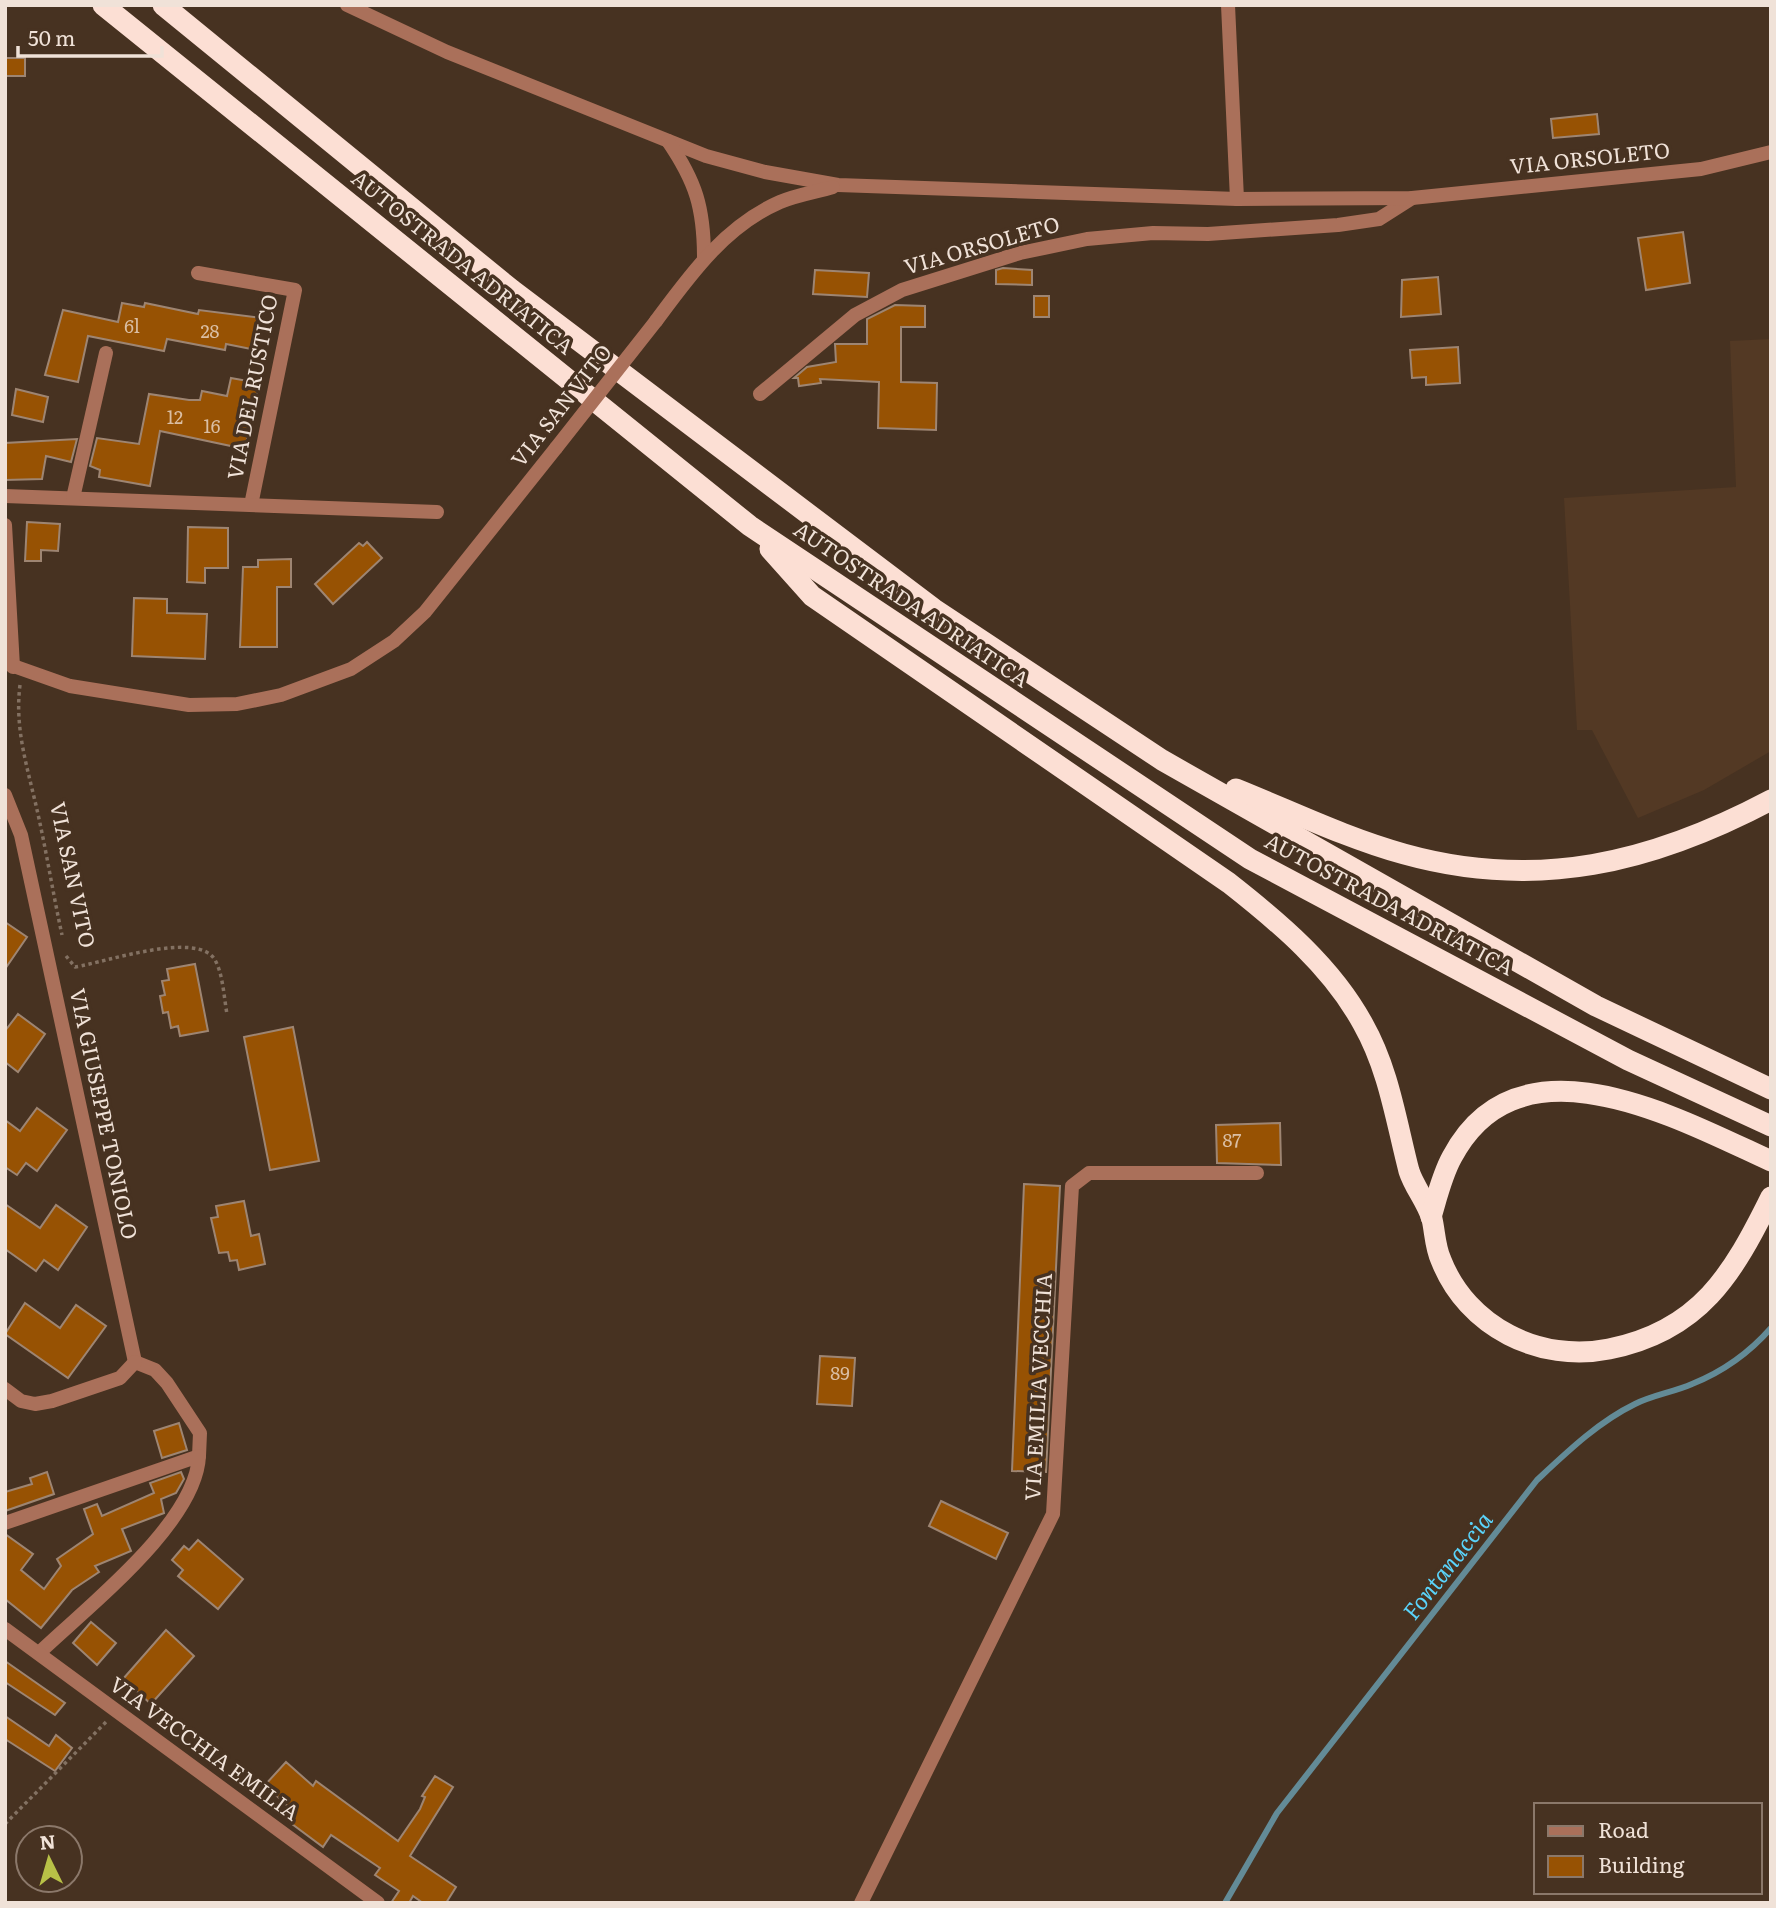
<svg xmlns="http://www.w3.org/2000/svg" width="1776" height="1908" viewBox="0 0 1776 1908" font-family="Literata,serif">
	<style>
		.built { fill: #533924 }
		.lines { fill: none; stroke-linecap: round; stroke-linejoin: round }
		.stream { stroke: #638b97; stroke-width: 6 }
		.building { fill: #975203; stroke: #9e8572; stroke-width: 2 }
		.path { stroke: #837162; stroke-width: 3.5; stroke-dasharray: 3.5 3.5; stroke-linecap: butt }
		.minor { stroke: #aa705a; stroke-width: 14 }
		.tertiary { stroke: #aa705a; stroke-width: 14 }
		.motorway { stroke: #fcdfd4; stroke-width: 21 }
		.tertiary-bridge { stroke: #aa705a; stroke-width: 14 }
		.labels { text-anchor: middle; stroke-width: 7; stroke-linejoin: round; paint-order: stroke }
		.number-label { font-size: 18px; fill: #dabea3 }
		.street-label { font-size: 21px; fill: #f0e2d8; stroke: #473221 }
		.water-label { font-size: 23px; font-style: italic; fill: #5ad3fa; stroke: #473221 }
	</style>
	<rect width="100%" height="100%" fill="#473221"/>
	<path class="built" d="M1771,339V751L1704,790L1638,818L1592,730H1577L1564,498L1736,487L1730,341Z"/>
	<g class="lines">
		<path class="stream" d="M1225,1903L1277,1813L1537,1480C1567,1452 1598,1422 1635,1404C1653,1395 1674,1392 1692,1384C1722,1372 1750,1352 1771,1328"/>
	</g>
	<g class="building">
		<rect x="5" y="58" width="20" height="18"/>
		<path d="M1597,114L1599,134L1553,138L1551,119Z"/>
		<path d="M1683,232L1690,283L1646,290L1638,238Z"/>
		<path d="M1003,268L1032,270V285L996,284V270Z"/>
		<path d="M815,270L869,273L867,297L813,294Z"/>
		<path d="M1438,277L1441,314L1401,317L1402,280Z"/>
		<rect x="1034" y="296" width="15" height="21"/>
		<path d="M122,303L144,307L145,303L198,314L199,310L262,318L256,350L226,344L225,350L167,339L164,351L88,336L78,382L45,375L63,310L118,322Z"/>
		<path d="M895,305L925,306V327H901V382L937,383L936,430L878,428L879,382L820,379L821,383L799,386L798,378H794L807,367L836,362L835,344H867V319Z"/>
		<path d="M1458,347L1460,383L1426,385V377L1412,378L1410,350Z"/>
		<path d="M231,378L259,383L245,449L160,431L150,486L99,477L100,470L90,466L97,438L139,444L149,394L189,400H200L202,391L227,396Z"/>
		<path d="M16,389L48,397L43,422L12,415Z"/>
		<path d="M77,439L71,462L46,456L42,479L5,480V443Z"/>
		<path d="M27,522L60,524L58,551L41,550V561H25Z"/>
		<path d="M188,527L228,528V568H205V583L187,582Z"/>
		<path d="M367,542L382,558L333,604L315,584L359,543L363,546Z"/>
		<path d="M291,559V587H277V647H240L243,567H258V560Z"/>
		<path d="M134,598L167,599V613L207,614L205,659L132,656Z"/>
		<path d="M5,922L27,937L5,969Z"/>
		<path d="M195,964L208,1031L180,1036L178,1026L171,1028L168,1012L163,1013L160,996L165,995L162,981L169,980L167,969Z"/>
		<path d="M18,1014L45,1034L18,1072L5,1062V1031Z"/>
		<path d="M293,1027L319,1161L270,1170L244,1037Z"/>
		<path d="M37,1108L67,1130L37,1171L26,1163L17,1175L5,1167V1120L20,1131Z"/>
		<path d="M1280,1123L1281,1165L1217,1163L1216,1125Z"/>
		<path d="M1024,1184L1060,1186L1046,1472L1012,1471Z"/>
		<path d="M244,1201L251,1236L259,1234L265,1264L239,1270L237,1260L230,1261L228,1252L219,1253L211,1218L218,1217L216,1206Z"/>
		<path d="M5,1204L40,1228L56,1205L87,1227L58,1270L44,1260L36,1271L5,1249Z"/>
		<path d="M25,1303L60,1328L76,1305L106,1326L68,1378L5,1334Z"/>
		<path d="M820,1356L855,1358L852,1406L817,1404Z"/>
		<path d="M179,1423L187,1450L162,1458L154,1431Z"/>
		<path d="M47,1472L54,1494L5,1511V1492L32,1484L30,1478Z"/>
		<path d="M181,1472L184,1479L176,1493L161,1499L164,1513L122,1529L131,1551L95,1566L99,1572L72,1590L41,1628L5,1599V1534L33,1554L21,1570L44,1589L61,1566L57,1559L93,1534L84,1509L97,1504L102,1516L154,1493L150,1483Z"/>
		<path d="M941,1501L1008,1533L996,1559L929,1526Z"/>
		<path d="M198,1540L243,1579L218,1609L178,1576L183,1570L172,1560L184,1546L189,1550Z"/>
		<path d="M91,1622L116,1643L97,1665L73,1643Z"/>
		<path d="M166,1630L194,1656L151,1704L123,1679Z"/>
		<path d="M5,1661L65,1703L55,1715L5,1682Z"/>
		<path d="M5,1716L49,1746L56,1735L72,1748L55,1771L5,1739Z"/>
		<path d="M286,1762L313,1786L316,1781L398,1841L420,1809L425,1797L422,1796L435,1776L453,1787L410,1856L456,1887L446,1903H423L413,1896L409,1903H391L399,1891L375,1875L380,1868L331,1835L323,1847L288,1821L294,1812L265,1785Z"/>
	</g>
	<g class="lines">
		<g class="path">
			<path d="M20,685C15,725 25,759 34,797C45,842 52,889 62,935"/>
			<path d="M66,956L75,967C106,962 198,930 215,960C223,974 224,998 227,1014"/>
			<path d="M5,1824L106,1722"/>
		</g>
		<g class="minor">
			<path d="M1228,5L1237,199"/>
			<path d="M198,273L295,290L251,505"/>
			<path d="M760,394L855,315L902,290L1020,253L1087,239L1153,233L1208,234L1338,225L1379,219L1412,198"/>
			<path d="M5,496L437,512"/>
			<path d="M73,498L106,353"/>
			<path d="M5,525L13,667"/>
			<path d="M5,795L21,835L135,1362"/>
			<path d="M135,1362L155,1370L167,1383L200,1433L199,1456"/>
			<path d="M5,1389L21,1401L35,1404L52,1401L120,1378L135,1362"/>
			<path d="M5,1523L199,1456C196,1523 87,1607 39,1653"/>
			<path d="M861,1903L1053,1514L1072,1186L1089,1173H1257"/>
		</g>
		<g class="tertiary">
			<path d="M347,5L447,52L706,156L765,172L838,185L1237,199L1412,198L1701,169L1771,152"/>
			<path d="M668,141C696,182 704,208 704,258"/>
			<path d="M656,321C690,275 725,226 780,202C796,195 816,192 833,187"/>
			<path d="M5,663L70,686L189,705L237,704L281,695L351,669L394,641L425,612L556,448"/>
			<path d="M5,1629L378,1903"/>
		</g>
		<g class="motorway">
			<path d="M103,5L750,526L1250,859L1628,1060L1771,1126"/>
			<path d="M163,5L512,290L934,609L1162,760L1596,1006L1771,1089"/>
			<path d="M770,549L812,596L1229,883C1280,923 1332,967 1363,1024C1389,1070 1396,1121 1409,1171C1414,1187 1427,1202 1432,1219C1435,1232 1435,1247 1441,1260C1467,1327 1540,1363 1609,1349C1700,1331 1733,1274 1771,1197"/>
			<path d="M1236,789C1291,811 1346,838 1404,854C1537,891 1652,863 1771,800"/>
			<path d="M1431,1217C1437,1197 1442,1175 1452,1157C1519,1030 1679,1119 1771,1161"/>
		</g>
		<path class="tertiary-bridge" d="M556,448L656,321"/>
	</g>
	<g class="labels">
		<g class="number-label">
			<text x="132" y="333">6l</text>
			<text x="210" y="338">28</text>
			<text x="175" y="424">12</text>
			<text x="212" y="433">16</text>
			<text x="1232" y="1147">87</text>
			<text x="840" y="1380">89</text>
		</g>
		<g class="street-label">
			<text transform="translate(1590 159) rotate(-6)" y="7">VIA ORSOLETO</text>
			<text transform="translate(982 246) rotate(-16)" y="7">VIA ORSOLETO</text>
			<text transform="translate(462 263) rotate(39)" y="7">AUTOSTRADA ADRIATICA</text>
			<text transform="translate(253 387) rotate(-79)" y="7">VIA DEL RUSTICO</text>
			<text transform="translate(562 406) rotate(-52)" y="7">VIA SAN VITO</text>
			<text transform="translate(911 605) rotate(34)" y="7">AUTOSTRADA ADRIATICA</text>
			<text transform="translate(72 875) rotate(78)" y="7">VIA SAN VITO</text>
			<text transform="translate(1389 905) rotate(28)" y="7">AUTOSTRADA ADRIATICA</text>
			<text transform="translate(103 1114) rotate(78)" y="7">VIA GIUSEPPE TONIOLO</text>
			<text transform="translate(1039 1387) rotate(-87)" y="7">VIA EMILIA VECCHIA</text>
			<text transform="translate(204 1749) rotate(36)" y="7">VIA VECCHIA EMILIA</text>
		</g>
		<g class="water-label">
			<text transform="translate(1448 1566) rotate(-52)" y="8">Fontanaccia</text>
		</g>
	</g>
	<rect width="1776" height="1908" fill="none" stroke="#f0e2d8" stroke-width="14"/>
	<rect x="1534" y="1803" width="228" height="91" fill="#473221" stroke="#8b786a" stroke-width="2"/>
	<rect x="1548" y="1826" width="35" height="10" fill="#aa705a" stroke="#8b786a" stroke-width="2"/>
	<text x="1598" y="1838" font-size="21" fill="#f0e2d8">Road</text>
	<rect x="1548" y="1856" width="35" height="21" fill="#975203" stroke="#8b786a" stroke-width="2"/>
	<text x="1598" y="1873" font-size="21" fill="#f0e2d8">Building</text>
	<g transform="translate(49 1859) rotate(355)"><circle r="33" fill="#473221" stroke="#8b786a" stroke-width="2"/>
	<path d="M0-5L12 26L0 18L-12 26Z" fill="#b8c147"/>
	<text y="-10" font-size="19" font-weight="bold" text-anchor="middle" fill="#f0e2d8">N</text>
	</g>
	<path d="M18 46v10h144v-10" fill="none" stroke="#f0e2d8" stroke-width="3.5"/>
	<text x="28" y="46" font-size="21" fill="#f0e2d8" stroke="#473221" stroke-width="5" paint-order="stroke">50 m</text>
</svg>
